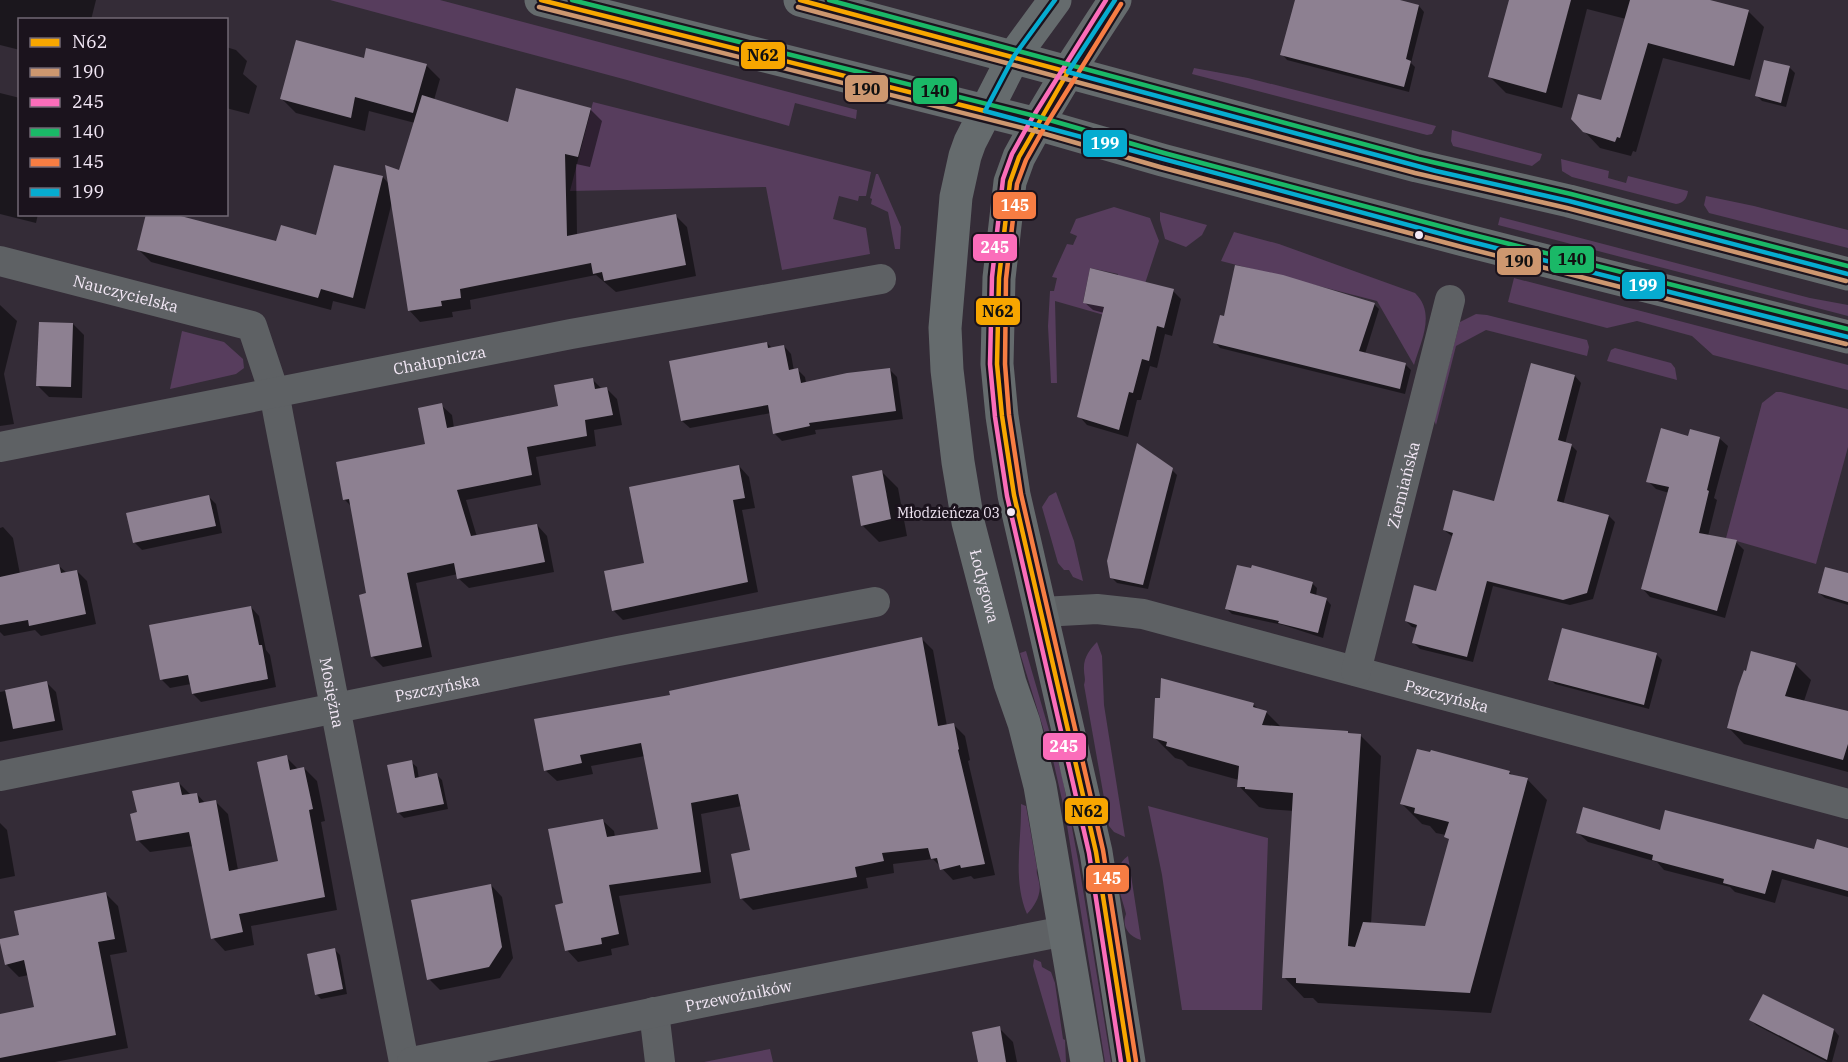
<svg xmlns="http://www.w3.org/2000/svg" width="1848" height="1062" viewBox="0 0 1848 1062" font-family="'IBM Plex Serif',serif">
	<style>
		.green { fill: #573d5d; fill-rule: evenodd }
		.shadow { fill: #0007 }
		.building { fill: #8d8091 }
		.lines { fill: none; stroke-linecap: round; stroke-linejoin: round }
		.minor { stroke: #5e6164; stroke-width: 30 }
		.major { stroke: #656b6d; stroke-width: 33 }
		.bus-1-casing { stroke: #1b131d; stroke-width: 9 }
		.bus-2-casing { stroke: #1b131d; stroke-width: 9 }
		.bus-3-casing { stroke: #1b131d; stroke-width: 9 }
		.bus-4-casing { stroke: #1b131d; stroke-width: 9 }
		.bus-5-casing { stroke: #1b131d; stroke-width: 9 }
		.bus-6-casing { stroke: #1b131d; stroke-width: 9 }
		.bus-1 { stroke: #f7a600; stroke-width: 4.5 }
		.bus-2 { stroke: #cd976f; stroke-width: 4.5 }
		.bus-3 { stroke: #fb6dba; stroke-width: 4.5 }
		.bus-4 { stroke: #1ab867; stroke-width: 4.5 }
		.bus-5 { stroke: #f77d43; stroke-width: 4.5 }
		.bus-6 { stroke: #06acd0; stroke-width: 4.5 }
		.bus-dot { fill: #f3e8f6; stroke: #1b131d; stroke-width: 2 }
		.labels { text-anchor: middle; stroke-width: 6; stroke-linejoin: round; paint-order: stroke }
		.bus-label { font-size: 14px; fill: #f3e8f6; stroke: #1b131d; text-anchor: end }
		.street-label { font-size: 16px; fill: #f3e8f6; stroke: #1b131d }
		.line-badge { stroke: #1b131d; stroke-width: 2 }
		.badge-label { font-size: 16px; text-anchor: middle; font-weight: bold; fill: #fff }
		.pale-badge-label { font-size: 16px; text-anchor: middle; font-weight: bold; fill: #111 }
	</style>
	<rect width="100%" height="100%" fill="#342c37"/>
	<g class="green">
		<path d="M330,0H440L857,110L856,119L795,103L789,126L627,80Z"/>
		<path d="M1194,68L1248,78L1436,126L1432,134L1427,135L1192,74Z"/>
		<path d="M593,102L871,172L866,196H859L858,201L839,196L833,219L866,228L870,254L782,270L766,187L570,191Z"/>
		<path d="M1452,130L1542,154L1540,160L1532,166L1453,146L1451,141Z"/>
		<path d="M1561,159L1609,171L1608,178L1626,183L1628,176L1688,191C1687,198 1684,203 1676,204L1572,177L1562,171Z"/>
		<path d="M876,174H878L901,227L900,249H895L888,212L871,204L872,199L870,198Z"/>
		<path d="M1706,196L1754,206L1848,230V248L1709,213L1704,205Z"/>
		<path d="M1114,207L1150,218L1159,241L1132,323L1055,301L1057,383H1051L1048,326L1050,291H1054L1057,278L1052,277L1067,244L1073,245L1077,236L1070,233L1076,219ZM1090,268L1118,274L1111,309L1083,302Z"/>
		<path d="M1160,212L1207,225L1202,235L1186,247L1165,239L1160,220Z"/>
		<path d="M1500,217L1810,298L1848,305V316L1498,225Z"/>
		<path d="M1234,232L1279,244L1415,293C1436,313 1421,341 1414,365L1377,301L1221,261Z"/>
		<path d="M1514,278L1848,365V390L1713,355L1692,336L1637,321L1607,328L1508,302Z"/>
		<path d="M1476,314L1487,315L1587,340L1589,347L1587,356L1486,330L1456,346L1436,425L1434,420L1460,322Z"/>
		<path d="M182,331L224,342L243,359L244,368L236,374L170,389Z"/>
		<path d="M1615,348L1671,363L1675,368L1677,380L1607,361L1611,350Z"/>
		<path d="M1776,392H1781L1848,409V447L1816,564L1726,538L1762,403Z"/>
		<path d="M1056,492L1074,541L1083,581L1073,577L1069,570H1064L1058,563L1042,507L1049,496Z"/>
		<path d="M1097,642L1102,656L1104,705L1125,837L1114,832L1109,826L1084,685C1086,678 1084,676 1084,670C1083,658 1090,649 1097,642Z"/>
		<path d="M1026,651L1062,775L1079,865L1111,1062H1105L1065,813L1053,760L1020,653Z"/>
		<path d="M1021,804L1026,806L1037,868C1036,874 1038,876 1039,882C1042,894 1035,906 1027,914C1012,878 1022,841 1021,804Z"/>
		<path d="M1148,806L1268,838L1262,1010H1182L1162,875Z"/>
		<path d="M1128,856L1141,940C1130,937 1121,927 1126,914C1122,895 1108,870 1128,856Z"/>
		<path d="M1034,959L1041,962L1042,967L1051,972L1055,983L1063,1039L1065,1040L1066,1062H1061L1033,966Z"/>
		<path d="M770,1049L773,1062H704Z"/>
	</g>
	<g class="shadow">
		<path d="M0,0H96L91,20H20V50L0,45Z"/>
		<path d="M1296,0H1394L1419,6L1424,12L1411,63L1415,67L1409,92L1287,60L1282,54Z"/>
		<path d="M1510,0H1705L1748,11L1764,27L1750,80L1663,58L1636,152L1633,151L1631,156L1600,148L1584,131L1602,102L1626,19L1587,9L1562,108L1506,93L1490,77Z"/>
		<path d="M226,47L236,50L247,61L243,74L257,86L249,114L226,108Z"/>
		<path d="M365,59L426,65L440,79L434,100L509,124L591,110L602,121L590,167L576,164L577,235L675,215L687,227L696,276L616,292L596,275L470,300L471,309L452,312L453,317L420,322L409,310L392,202L365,309L333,301L331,310L151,262L139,250L277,243L317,236L383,177L389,184L400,171L415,123L369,111L365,131L296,113L282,99Z"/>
		<path d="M1765,62L1790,68L1795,73L1786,107L1762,101L1757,96Z"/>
		<path d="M0,93L20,98V214H38L36,223L0,214Z"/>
		<path d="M1173,291L1181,299L1172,336L1165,334L1157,368L1150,366L1141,400H1137L1128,437L1087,425L1079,416L1104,313L1093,310L1084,302Z"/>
		<path d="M1374,304L1379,309L1365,354L1406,365L1411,370L1405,394L1220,348L1215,342Z"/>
		<path d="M0,305L17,321L4,374L14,424L0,426Z"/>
		<path d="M73,324L84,335L82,398L49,397L38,386Z"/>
		<path d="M767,343L772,348L784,346L791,354L794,371L798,370L805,377L806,383L889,369L897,377L903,419L815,430L816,434L782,441L775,434L771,413L690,428L682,421Z"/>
		<path d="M1532,365L1575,376L1581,383L1565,444L1571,445L1577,451L1563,505L1609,516L1615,522L1593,599L1570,605L1493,586L1473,662L1420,649L1414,643L1418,628L1412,627L1406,621L1437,593L1453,537L1444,530L1496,503Z"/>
		<path d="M593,380L602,389H607L617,399L622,425L594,430L596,446L536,457L541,485L466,500L477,537L537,525L547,536L554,572L469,588L458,578V574L416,583L432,657L383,667L373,657L368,594L352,507L344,499L427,445L441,405L452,415L454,428L559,407Z"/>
		<path d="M1689,437L1719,438L1728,446L1714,498L1717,500L1708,536L1736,542L1744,550L1725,618L1650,597L1642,588L1669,493L1656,489L1648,481Z"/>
		<path d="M739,466L749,477L755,508L742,510L758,592L623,620L613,610L646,564Z"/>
		<path d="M1172,470L1177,475L1148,589L1117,583L1112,578Z"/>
		<path d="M881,471L898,488L907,536L879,542L862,525Z"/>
		<path d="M209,497L216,504L222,533L142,550L134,542Z"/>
		<path d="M3,527L13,538L20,574L59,566L67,573L77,571L87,581L96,624L41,636L35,630L4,636L0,632V528Z"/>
		<path d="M1848,573V605L1825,598L1819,593Z"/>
		<path d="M1312,583L1317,588L1316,596L1326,599L1331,605L1323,638L1283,625L1232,614L1227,609Z"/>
		<path d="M251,607L259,616L266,650L270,655L276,687L201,702L193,694L191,684L170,688L162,680Z"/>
		<path d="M1563,630L1657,655L1662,660L1649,709L1555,684L1550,679Z"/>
		<path d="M922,639L933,650L947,726L953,724L965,736L970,760L968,761L995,875L974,879L971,876L953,880L933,859L893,864L894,873L866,878L868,888L753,910L741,898L751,851L742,806L701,814L711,883L619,896L629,945L611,949L612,955L578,962L567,950L565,904L602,820L614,831L615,837L660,830L645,756L591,766L593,774L557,781L545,770L672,696Z"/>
		<path d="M1795,664L1811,680L1804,701L1848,713V772L1744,744L1729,728Z"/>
		<path d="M47,683L56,692L63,730L0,742V692Z"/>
		<path d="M1253,704L1259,710L1266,712L1282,728L1360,735L1381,756L1371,924L1427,928L1450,841L1446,835L1436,833L1430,826L1422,824L1402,804L1509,772L1513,776L1527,779L1547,800L1491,1013L1318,1003L1313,998H1304L1284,977L1294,811L1267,809L1259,807L1239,786V780L1188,766L1182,760L1175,758L1154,737Z"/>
		<path d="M286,757L299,770L304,768L317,781L325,821L321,822L337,910L251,926L254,945L225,951L213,938L193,846L150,852L138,840V813L179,783L191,795L197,794L205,803L215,801L228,814L238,870L280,862Z"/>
		<path d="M411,762L417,767L419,779L437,775L442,780L448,809L404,818L399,813Z"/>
		<path d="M0,823L7,830L15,876L0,879Z"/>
		<path d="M1577,832H1661L1815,851L1848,849V897L1782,879L1775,903L1735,892L1730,887L1664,870L1657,862L1588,842Z"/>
		<path d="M491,885L502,897L513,958L500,978L440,990L429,979Z"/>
		<path d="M105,893L118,906L127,952L110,955L128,1048L55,1062H0V1016L36,1009L29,975L19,977L6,964L21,936Z"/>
		<path d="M335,950L340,955L347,994L321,999L316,994Z"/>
		<path d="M1751,1020L1834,1030L1839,1036L1832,1062H1827L1756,1025Z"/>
		<path d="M999,1028L1013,1042L1017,1062H979Z"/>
	</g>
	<g class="building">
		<path d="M1295,0H1400L1419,5L1406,59L1411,61L1404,87L1280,55Z"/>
		<path d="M1509,0H1571L1546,93L1488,77Z"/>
		<path d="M1630,0H1710L1749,10L1734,66L1648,43L1620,138L1617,137L1615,142L1583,132L1571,119L1578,94L1601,100Z"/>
		<path d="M296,40L364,58L366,48L427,64L413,113L355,97L351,118L280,99Z"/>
		<path d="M1764,60L1790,66L1781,103L1755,96Z"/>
		<path d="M516,88L591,108L578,157L565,154L567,236L676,214L686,265L604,281L602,272L593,274L591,263L460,289L461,298L441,301L442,306L408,311L385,165L399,170L422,95L508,122Z"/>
		<path d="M334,165L383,176L353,298L321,289L318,298L137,250L146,214H173L276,241L281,225L316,235Z"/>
		<path d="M1235,265L1283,275L1375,303L1359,351L1406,363L1400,389L1213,343L1220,315L1224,316Z"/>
		<path d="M1090,268L1174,289L1164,328L1157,326L1149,361L1142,359L1133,393L1129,392L1119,430L1077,417L1104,307L1083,303Z"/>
		<path d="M39,322L73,323L71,387L36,386Z"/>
		<path d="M767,342L768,348L784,345L789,370L798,368L801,383L847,373L890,368L896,411L809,423L810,426L773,434L768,405L681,421L669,361Z"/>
		<path d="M1531,363L1575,375L1558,440L1572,444L1557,501L1609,515L1587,593L1563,600L1487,581L1467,657L1412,643L1417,625L1405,621L1414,585L1436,591L1453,533L1443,530L1453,490L1494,501Z"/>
		<path d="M593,378L595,389L607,387L613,415L585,420L587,436L527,447L532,475L457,490L471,536L537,524L545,562L457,579L454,563L407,573L422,647L371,657L359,595L366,593L349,499L343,500L336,462L425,444L418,408L442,403L447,428L558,406L554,385Z"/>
		<path d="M1661,428L1688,436L1690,429L1720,437L1707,490L1709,491L1699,533L1737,540L1717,611L1641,589L1669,487L1646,482Z"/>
		<path d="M1137,443L1173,468L1143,585L1110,578L1107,561Z"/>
		<path d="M739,465L745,498L733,500L748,582L612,611L604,571L644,563L629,487Z"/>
		<path d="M882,470L891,519L861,526L852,476Z"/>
		<path d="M209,495L216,526L133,543L126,513Z"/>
		<path d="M59,564L61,573L77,570L86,614L29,626L28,620L0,625V577Z"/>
		<path d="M1237,565L1251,568L1252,565L1313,582L1310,593L1327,598L1318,633L1278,623L1279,621L1225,609Z"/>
		<path d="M1825,567L1848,573V602L1818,593Z"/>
		<path d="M251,606L259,645H262L268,679L192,694L188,675L160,680L149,625Z"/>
		<path d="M1562,628L1657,653L1644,705L1548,680Z"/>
		<path d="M922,637L938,726L954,723L959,749L958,750L985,864L961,868L960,865L940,870L937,858L931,859L928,848L882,853L884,861L855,867L857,877L740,899L731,854L750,850L738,794L691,803L701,872L609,885L619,934L601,938L602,944L565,951L555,905L563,903L548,829L603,819L607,837L658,829L641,743L580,755L582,763L544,771L534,719L670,695L669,691Z"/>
		<path d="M1751,651L1796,663L1785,696L1848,711V744L1843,760L1727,728L1738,687L1744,670L1746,671Z"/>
		<path d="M1161,678L1254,703L1253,707L1267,711L1262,725L1348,731V733L1361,734L1348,946L1355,947L1363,922L1425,926L1449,839L1444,837L1449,822L1414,813L1415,808L1400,804L1417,749L1430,752L1431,750L1510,771L1509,774L1528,778L1470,993L1296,983V978H1282L1293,793L1245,789V787H1237L1239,766L1166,746L1167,742L1153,738L1155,698H1160Z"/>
		<path d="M47,681L55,721L13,729L5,690Z"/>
		<path d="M287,755L290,770L304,767L313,809L309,810L325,897L239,914L243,932L211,939L189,832L136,841L130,814L137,812L132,791L179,782L182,795L197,793L199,803L216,800L229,871L278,861L257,762Z"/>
		<path d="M412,760L415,778L437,773L444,804L397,813L387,765Z"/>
		<path d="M1583,807L1660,830L1665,810L1814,849L1817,839L1848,848V891L1772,870L1765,894L1723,883L1724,879L1652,860L1653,855L1576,833Z"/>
		<path d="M491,884L502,947L489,967L427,980L411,900Z"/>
		<path d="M106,892L115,939L98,942L116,1035L0,1058V1014L34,1007L24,960L5,965L0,943V939L19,935L14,911Z"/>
		<path d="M335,948L343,989L315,995L307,954Z"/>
		<path d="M1763,994L1834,1029L1827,1060L1749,1020Z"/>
		<path d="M1000,1026L1006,1062H978L972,1032Z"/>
	</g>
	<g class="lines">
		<g class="minor">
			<path id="s1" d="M0,261L252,326L274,392L279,419L404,1062"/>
			<path id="s2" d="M0,447L571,334L881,279"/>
			<path id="s3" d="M1042,612L1097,609L1143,614L1848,804"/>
			<path id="s4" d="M1356,671L1450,300"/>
			<path id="s5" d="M0,776L618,651L875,602"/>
			<path d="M654,1012L660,1062"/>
			<path id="s6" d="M412,1062L715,1000L1065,931"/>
		</g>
		<g class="major">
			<path d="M541,0L1037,124L1162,160L1464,240L1848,337"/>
			<path d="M800,0L1417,166L1569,201L1848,274"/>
			<path id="s7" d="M1055,0L1014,56L970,142L965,156L956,197L945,328L947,370L958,462L968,522L1010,683L1024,723L1040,786L1087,1062"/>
			<path d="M1115,0L1068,72L1037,124L1019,157L1010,182L999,278L997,364L1002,416L1014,495L1096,852L1129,1062"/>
		</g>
		<defs>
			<g id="bus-1">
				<path d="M541,0L985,111"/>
				<path d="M800,0L1068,72"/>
				<path d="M1068,72L1019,157L1010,182L999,278L997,364L1002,416L1014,495L1096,852L1129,1062"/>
			</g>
			<g id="bus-2">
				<path d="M539,7L1035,131L1160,167L1462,247L1846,344"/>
				<path d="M798,7L1415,173L1567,208L1846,281"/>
			</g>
			<path id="bus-3" d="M1106,0L1031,120L1012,154L1003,179L992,277L990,364L995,417L1007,496L1089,853L1121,1062"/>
			<g id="bus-4">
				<path d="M572,0L1039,117L1164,153L1466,233L1848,329"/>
				<path d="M829,0L1419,159L1571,194L1848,266"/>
			</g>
			<path id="bus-5" d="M1121,4L1044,128L1026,160L1017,184L1006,279L1005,364L1009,415L1021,494L1103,850L1136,1061"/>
			<g id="bus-6">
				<path d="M1055,0L1014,56L985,111L1464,240L1848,337"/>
				<path d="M1115,0L1068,72L1436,171L1569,201L1848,274"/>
			</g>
		</defs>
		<use href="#bus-1" class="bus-1-casing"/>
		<use href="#bus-2" class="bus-2-casing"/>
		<use href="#bus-3" class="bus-3-casing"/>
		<use href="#bus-4" class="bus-4-casing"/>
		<use href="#bus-5" class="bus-5-casing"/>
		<use href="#bus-6" class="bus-6-casing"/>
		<use href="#bus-1" class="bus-1"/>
		<use href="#bus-2" class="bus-2"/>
		<use href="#bus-3" class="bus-3"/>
		<use href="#bus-4" class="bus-4"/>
		<use href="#bus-5" class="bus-5"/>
		<use href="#bus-6" class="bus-6"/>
	</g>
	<g class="bus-dot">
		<circle cx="1419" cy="235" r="5"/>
		<circle cx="1011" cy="512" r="5"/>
	</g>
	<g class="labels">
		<g class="bus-label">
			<text x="1000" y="518">Młodzieńcza 03</text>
		</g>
		<g class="street-label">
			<text dy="6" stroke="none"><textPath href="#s1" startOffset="130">Nauczycielska</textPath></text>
			<text dy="6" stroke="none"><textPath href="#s2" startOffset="448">Chałupnicza</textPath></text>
			<text dy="6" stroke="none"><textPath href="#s4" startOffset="192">Ziemiańska</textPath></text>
			<text dy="6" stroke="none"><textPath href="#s7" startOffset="616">Łodygowa</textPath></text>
			<text dy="6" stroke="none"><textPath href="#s5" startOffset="446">Pszczyńska</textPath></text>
			<text dy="6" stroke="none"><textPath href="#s1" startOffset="636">Mosiężna</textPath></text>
			<text dy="6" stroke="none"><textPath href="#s3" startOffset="416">Pszczyńska</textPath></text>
			<text dy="6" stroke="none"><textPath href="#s6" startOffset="333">Przewoźników</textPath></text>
		</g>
	</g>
	<g class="line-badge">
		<rect x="740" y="41" width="46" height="29" rx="6" fill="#f7a600"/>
		<rect x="844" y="74" width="45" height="29" rx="6" fill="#cd976f"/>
		<rect x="912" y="77" width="46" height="28" rx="6" fill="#1ab867"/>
		<rect x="1082" y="129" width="46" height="29" rx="6" fill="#06acd0"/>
		<rect x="992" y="191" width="45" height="29" rx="6" fill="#f77d43"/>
		<rect x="972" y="233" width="46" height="29" rx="6" fill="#fb6dba"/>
		<rect x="1549" y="245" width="46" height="29" rx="6" fill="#1ab867"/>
		<rect x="1496" y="247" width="46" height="29" rx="6" fill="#cd976f"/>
		<rect x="1621" y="271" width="45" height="29" rx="6" fill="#06acd0"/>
		<rect x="975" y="297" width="46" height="29" rx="6" fill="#f7a600"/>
		<rect x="1042" y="732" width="45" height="29" rx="6" fill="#fb6dba"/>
		<rect x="1064" y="797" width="45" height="28" rx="6" fill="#f7a600"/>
		<rect x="1085" y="864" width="45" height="29" rx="6" fill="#f77d43"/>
	</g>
	<g class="badge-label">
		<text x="1105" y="149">199</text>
		<text x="1015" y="211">145</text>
		<text x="995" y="253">245</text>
		<text x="1643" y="291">199</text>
		<text x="1064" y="752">245</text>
		<text x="1107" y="884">145</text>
	</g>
	<g class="pale-badge-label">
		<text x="763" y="61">N62</text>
		<text x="866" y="95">190</text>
		<text x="935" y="97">140</text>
		<text x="1572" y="265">140</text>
		<text x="1519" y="267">190</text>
		<text x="998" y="317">N62</text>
		<text x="1087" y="817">N62</text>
	</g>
	<rect x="18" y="18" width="210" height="198" fill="#1b131d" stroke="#716874" stroke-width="1.5"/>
	<rect x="30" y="38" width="30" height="9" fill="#f7a600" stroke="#716874" stroke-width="1.5"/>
	<text x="72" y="48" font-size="18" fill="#f3e8f6">N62</text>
	<rect x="30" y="68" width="30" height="9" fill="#cd976f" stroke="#716874" stroke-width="1.5"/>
	<text x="72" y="78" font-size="18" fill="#f3e8f6">190</text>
	<rect x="30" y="98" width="30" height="9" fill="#fb6dba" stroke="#716874" stroke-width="1.5"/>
	<text x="72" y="108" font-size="18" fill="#f3e8f6">245</text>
	<rect x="30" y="128" width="30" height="9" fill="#1ab867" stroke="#716874" stroke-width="1.5"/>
	<text x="72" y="138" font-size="18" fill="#f3e8f6">140</text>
	<rect x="30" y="158" width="30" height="9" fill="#f77d43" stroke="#716874" stroke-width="1.5"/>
	<text x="72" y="168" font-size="18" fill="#f3e8f6">145</text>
	<rect x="30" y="188" width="30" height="9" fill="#06acd0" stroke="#716874" stroke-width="1.5"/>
	<text x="72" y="198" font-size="18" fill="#f3e8f6">199</text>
</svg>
